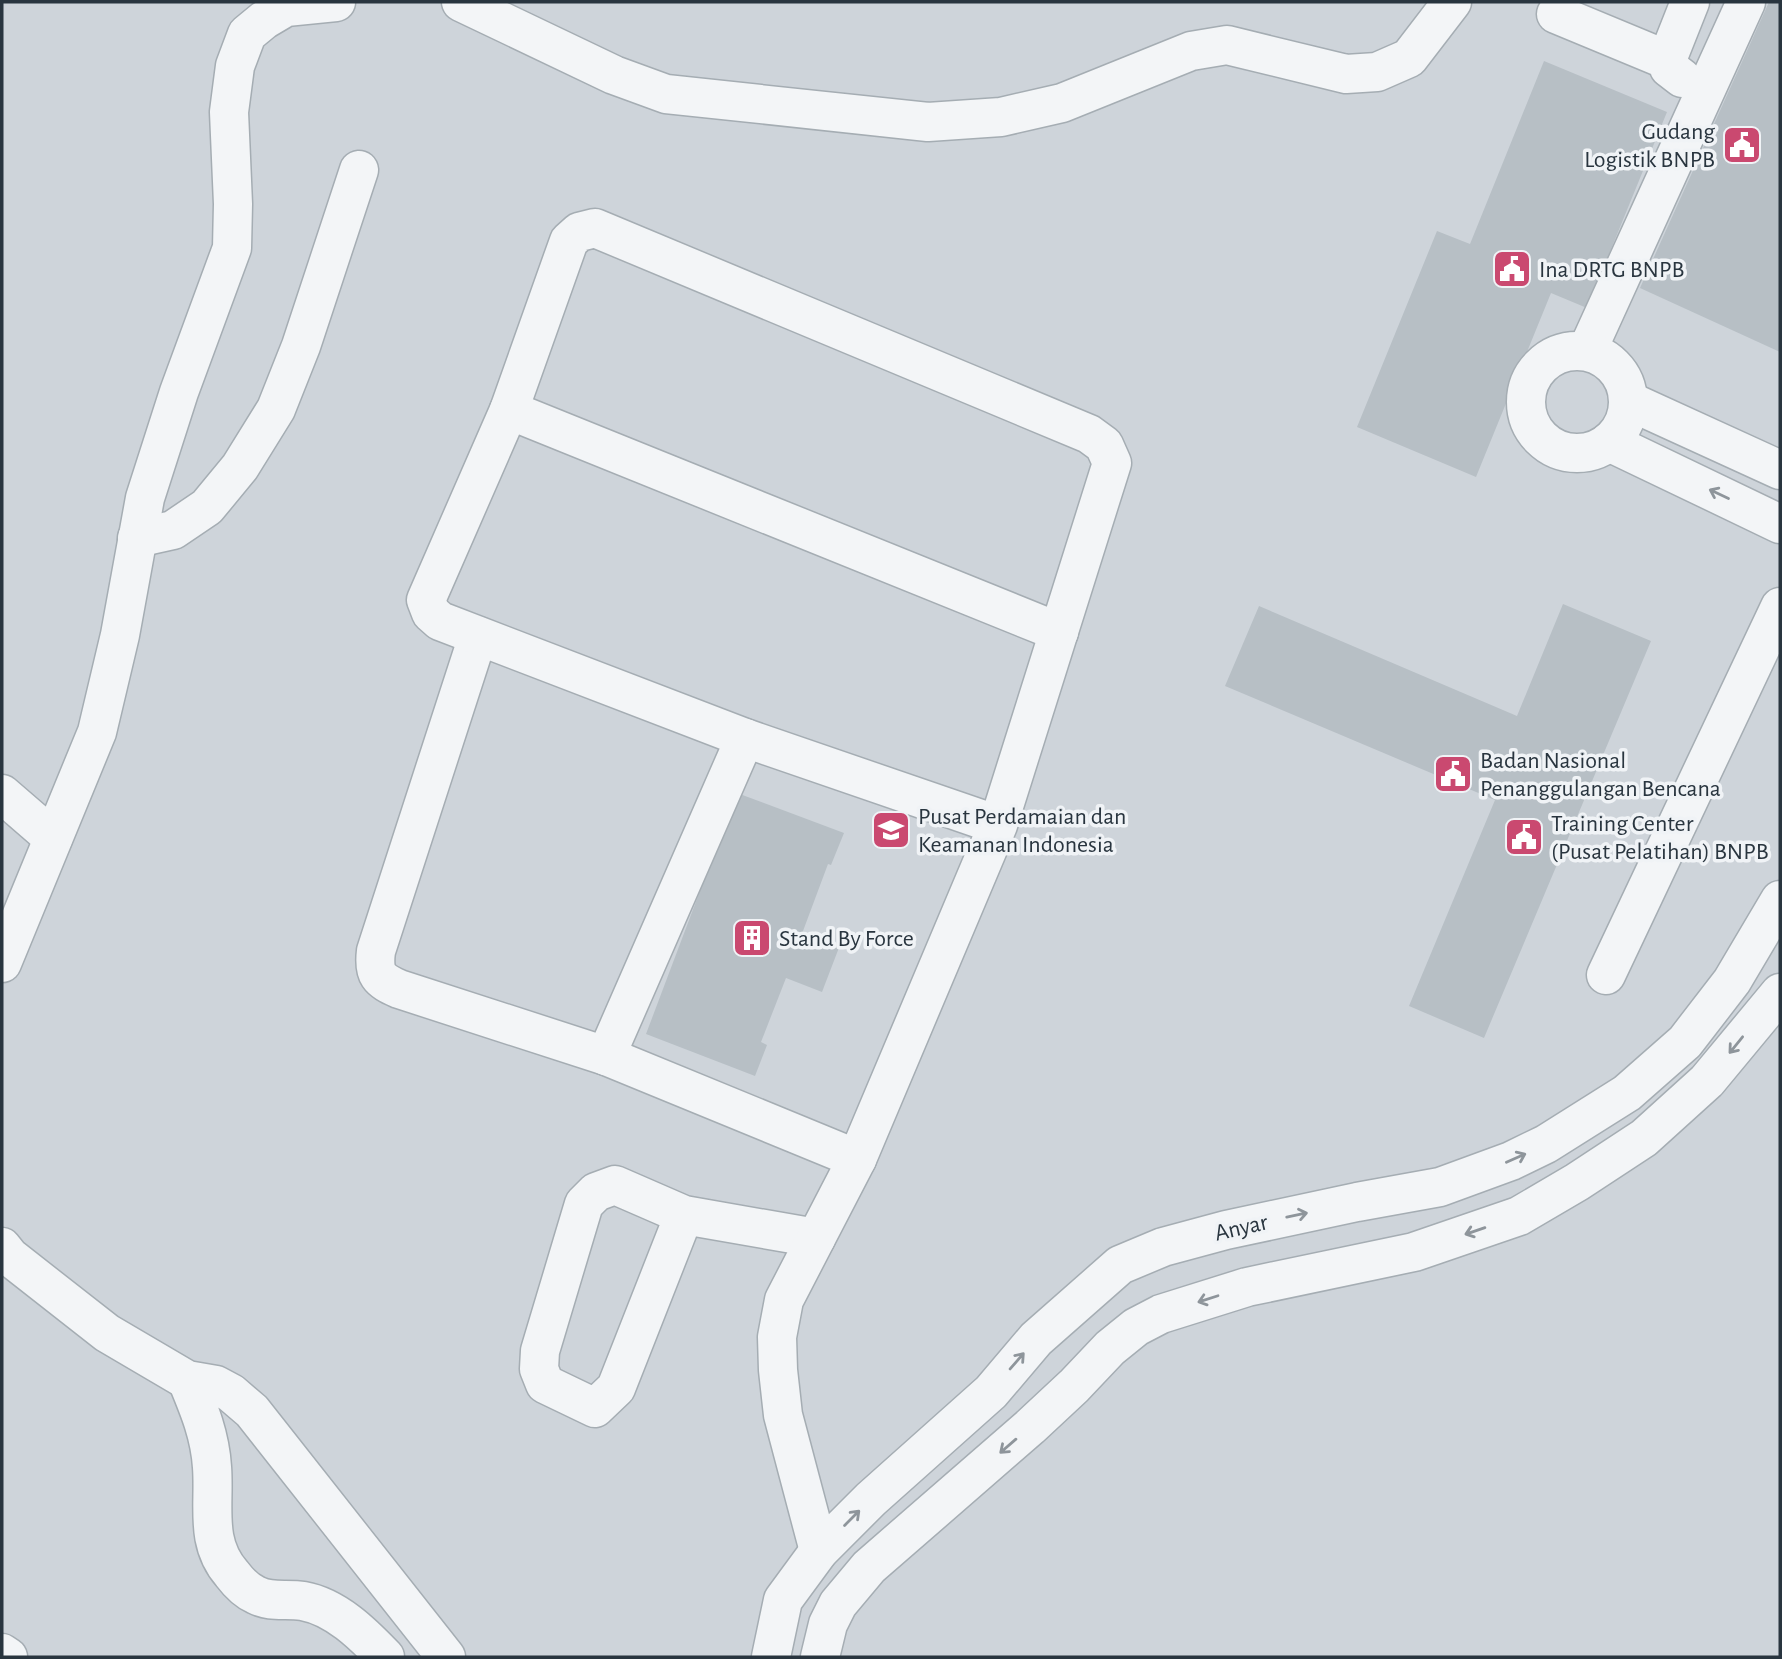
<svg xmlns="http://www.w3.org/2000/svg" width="1782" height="1659" viewBox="0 0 1782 1659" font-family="'Alegreya Sans',sans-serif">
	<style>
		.built { fill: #ced4da }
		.building { fill: #b7bfc5 }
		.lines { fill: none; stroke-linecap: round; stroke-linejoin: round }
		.minor-casing { stroke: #a5adb3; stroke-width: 41 }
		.minor { stroke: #f3f5f7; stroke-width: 38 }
		.oneway { stroke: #8e959b }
		.labels { text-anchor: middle; stroke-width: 7; stroke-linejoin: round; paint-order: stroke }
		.poi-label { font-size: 24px; fill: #29353f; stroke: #f0f3f6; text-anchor: start }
		.street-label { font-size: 24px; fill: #29353f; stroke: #f0f3f6 }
	</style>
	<rect width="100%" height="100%" fill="#e0e5e9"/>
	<rect class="built" x="2" y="2" width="1778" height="1655"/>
	<g class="building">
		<path d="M1769,2H1780V352L1640,288Z"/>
		<path d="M1544,61L1667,112L1587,308L1551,293L1476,477L1357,427L1437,231L1470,244Z"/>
		<path d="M1563,604L1651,641L1484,1038L1409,1006L1495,800L1225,686L1259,606L1517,716Z"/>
		<path d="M737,793L844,833L831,865L828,864L803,931L840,945L822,992L786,978L761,1042L767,1045L755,1076L646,1034Z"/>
	</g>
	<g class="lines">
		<defs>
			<g id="minor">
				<path d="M461,2L614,75L666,94L928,122L1001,117L1062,103L1191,51L1227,45L1346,74L1377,72L1409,58L1452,2"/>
				<path d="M1556,14L1667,60"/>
				<path d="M1682,78L1669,68L1667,60L1690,2"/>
				<path d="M1587,351L1746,2"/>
				<circle cx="1577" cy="402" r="51"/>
				<path d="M1629,401L1780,470"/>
				<path d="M509,410L1059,632"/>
				<path d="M1609,442L1780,524"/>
				<path d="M137,538L173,530L207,507L240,467L276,409L301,346L359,170"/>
				<path d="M478,636L376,951C373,975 379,980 399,989L606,1056L857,1159"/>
				<path d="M2,794L53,838"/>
				<path d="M2,963L97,732L120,635L145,498L179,392L232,248L233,204L229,112L235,66L247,34L264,20L286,7L336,2"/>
				<path d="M1606,975L1780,607"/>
				<path d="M606,1056L745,738"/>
				<path d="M684,1215L616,1388L595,1408L545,1384L539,1369L540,1351L584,1204L596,1192L615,1185L684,1215L816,1238"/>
				<path d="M2,1247L10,1257L107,1333L187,1380L216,1385L231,1393L252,1411L446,1657"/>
				<path d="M187,1380C199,1409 210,1435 212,1467C215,1506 204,1542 232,1574C238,1582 247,1591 256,1595C271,1603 287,1598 303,1601C336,1607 363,1634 385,1657"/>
				<path d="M819,1551L783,1415L778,1370L777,1337L784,1300L857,1159L998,825L1112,463L1104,445L1089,434L595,228L579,232L569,241L509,410L426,600L431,613L440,621L745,738L998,825"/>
				<path d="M2,1653L8,1657"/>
				<path d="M771,1657L783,1600L819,1551L871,1499L991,1392L1036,1339L1120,1265L1163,1247L1226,1230L1357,1202L1440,1187L1511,1161L1546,1144L1627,1093L1685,1042L1732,981L1780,900"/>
				<path d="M820,1657L828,1624L838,1604L869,1567L1030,1427L1074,1386L1110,1348L1136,1327L1161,1314L1247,1287L1414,1252L1519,1216L1577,1182L1644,1138L1707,1081L1780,993"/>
			</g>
		</defs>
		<use href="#minor" class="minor-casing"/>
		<use href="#minor" class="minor"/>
	</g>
	<defs><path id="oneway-shaft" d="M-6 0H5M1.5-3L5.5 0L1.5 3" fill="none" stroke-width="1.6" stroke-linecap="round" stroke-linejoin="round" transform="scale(1.75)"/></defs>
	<g class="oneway">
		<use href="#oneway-shaft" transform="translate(1719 494) rotate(-155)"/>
		<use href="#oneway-shaft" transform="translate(1736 1045) rotate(129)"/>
		<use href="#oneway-shaft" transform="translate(1516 1158) rotate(-24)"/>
		<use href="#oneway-shaft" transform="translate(1297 1215) rotate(-12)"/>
		<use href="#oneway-shaft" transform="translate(1475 1231) rotate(161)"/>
		<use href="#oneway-shaft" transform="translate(1208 1299) rotate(162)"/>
		<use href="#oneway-shaft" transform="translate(1017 1361) rotate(-49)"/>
		<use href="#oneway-shaft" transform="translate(1008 1446) rotate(139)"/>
		<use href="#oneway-shaft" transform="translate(852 1518) rotate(-45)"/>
	</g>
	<defs>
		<symbol id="civic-square" viewBox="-11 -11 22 22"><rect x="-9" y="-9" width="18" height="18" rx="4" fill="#ca4970" stroke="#f0f3f6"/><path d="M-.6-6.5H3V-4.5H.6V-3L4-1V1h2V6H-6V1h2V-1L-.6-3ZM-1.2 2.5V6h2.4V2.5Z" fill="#fff"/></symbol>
		<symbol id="university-square" viewBox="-11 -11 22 22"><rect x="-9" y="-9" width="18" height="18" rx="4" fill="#ca4970" stroke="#f0f3f6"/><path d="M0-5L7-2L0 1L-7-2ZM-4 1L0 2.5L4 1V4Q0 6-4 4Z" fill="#fff"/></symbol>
		<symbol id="building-square" viewBox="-11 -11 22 22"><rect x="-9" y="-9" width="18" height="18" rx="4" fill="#ca4970" stroke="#f0f3f6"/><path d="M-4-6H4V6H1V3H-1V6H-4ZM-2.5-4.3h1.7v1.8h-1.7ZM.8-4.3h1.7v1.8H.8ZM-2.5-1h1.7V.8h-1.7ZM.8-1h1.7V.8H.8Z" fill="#fff"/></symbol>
	</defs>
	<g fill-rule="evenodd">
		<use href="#civic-square" x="1720" y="123" width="44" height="44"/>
		<use href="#civic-square" x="1490" y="247" width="44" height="44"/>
		<use href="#civic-square" x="1431" y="752" width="44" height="44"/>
		<use href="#university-square" x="869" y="808" width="44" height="44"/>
		<use href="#civic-square" x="1502" y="815" width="44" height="44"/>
		<use href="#building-square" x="730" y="916" width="44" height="44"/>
	</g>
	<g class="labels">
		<g class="poi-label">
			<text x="1715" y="139" text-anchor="end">Gudang<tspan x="1715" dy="28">Logistik BNPB</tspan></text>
			<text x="1539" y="277">Ina DRTG BNPB</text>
			<text x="1480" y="768">Badan Nasional<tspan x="1480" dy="28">Penanggulangan Bencana</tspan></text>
			<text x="918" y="824">Pusat Perdamaian dan<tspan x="918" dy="28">Keamanan Indonesia</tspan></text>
			<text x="1551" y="831">Training Center<tspan x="1551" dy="28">(Pusat Pelatihan) BNPB</tspan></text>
			<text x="779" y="946">Stand By Force</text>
		</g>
		<g class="street-label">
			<text transform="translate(1241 1227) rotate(-13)" y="8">Anyar</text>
		</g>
	</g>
	<rect width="1782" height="1659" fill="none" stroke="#29353f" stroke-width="7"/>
</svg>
